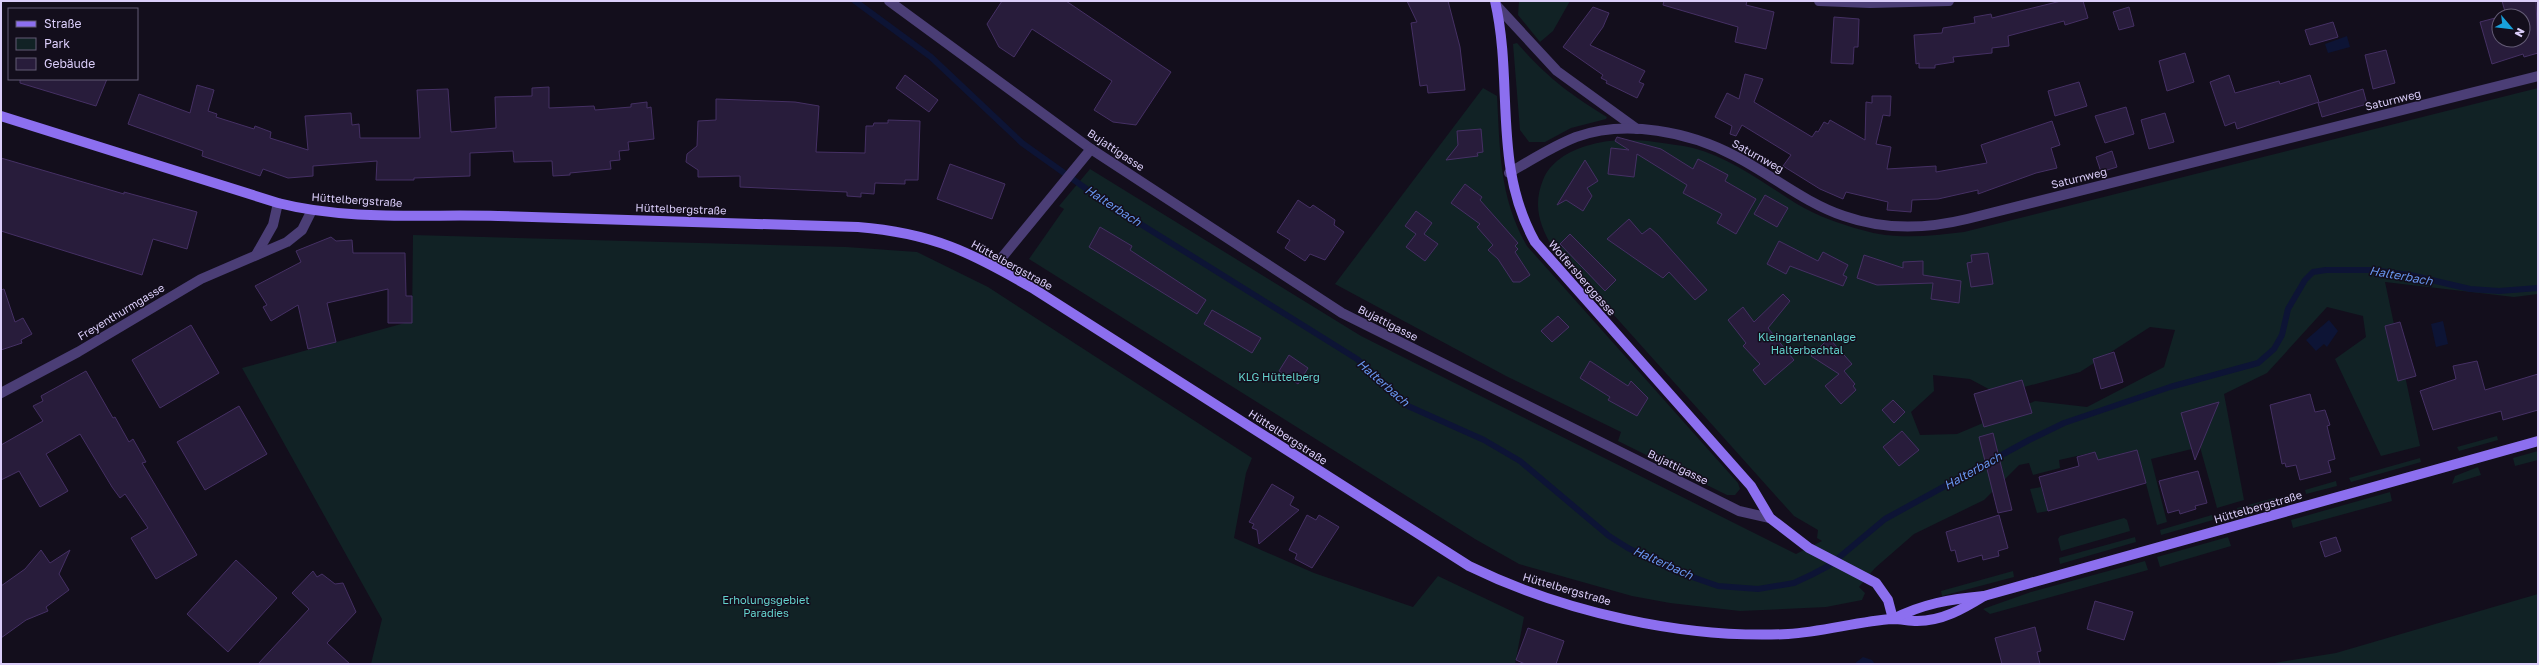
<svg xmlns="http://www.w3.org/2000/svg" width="2539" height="665" viewBox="0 0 2539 665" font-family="'Golos Text',sans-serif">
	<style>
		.green { fill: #112225; fill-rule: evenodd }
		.water { fill: #0d1435 }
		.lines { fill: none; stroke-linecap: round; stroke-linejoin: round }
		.stream { stroke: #0d1435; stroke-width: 6 }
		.building { fill: #281c3b; stroke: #453064 }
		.street { stroke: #4b3e76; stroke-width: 10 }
		.secondary { stroke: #8c6fef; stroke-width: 10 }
		.labels { text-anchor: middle; stroke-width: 3; stroke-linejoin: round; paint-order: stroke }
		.street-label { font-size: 11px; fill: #dbcefa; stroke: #130e1c }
		.park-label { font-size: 11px; fill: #63d0cb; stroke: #130e1c }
		.water-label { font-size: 12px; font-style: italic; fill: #6795ee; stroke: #130e1c }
	</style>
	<rect width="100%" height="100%" fill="#130e1c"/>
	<g class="green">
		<path d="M1519,1H1570L1553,31L1540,42L1518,15Z"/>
		<path d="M1517,43C1548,78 1568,93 1607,117L1606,119L1571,128L1545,142H1529L1520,130L1513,44Z"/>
		<path d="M1483,88L1497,96C1500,150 1499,197 1527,246L1738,483L1740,489L1735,495H1727L1618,441L1621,432L1506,376L1335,284Z"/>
		<path d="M2538,88V294L2514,297L2385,282L2420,446L2381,456L2335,359L2366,337L2363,316L2327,307L2267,373L2224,394L2244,500L2217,508L2200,447L2151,459L2167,522L2157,525L2137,450L2098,460L2095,452L2059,460L2060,468L2033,475L2029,463L2019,465L1984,500L1914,534L1875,568L1859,587L1865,593L1862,600L1826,607L1740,611L1670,603L1632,596L1519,564L1475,539L1029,259L1064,209L1059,206L1090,169L1361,336L1796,554L1822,541L1817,538L1818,530L1794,516L1552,246C1539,225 1533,204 1543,180C1550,162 1569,151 1586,146C1608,139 1632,139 1655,142C1667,144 1681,145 1693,148C1731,158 1765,184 1797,204C1817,216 1840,224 1862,230C1894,240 1931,236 1964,232ZM2150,327L2175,330L2164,367L2087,407L2035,401L1957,434L1920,435L1911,412L1934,391L1933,375L1970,379L1998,394L2080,372Z"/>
		<path d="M413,235L846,247L917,252L988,287L1252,458L1246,473L1234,538L1314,573L1413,607L1438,576L1524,617L1515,664H371L382,619L242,368L412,321Z"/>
		<path d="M2497,436L2498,440L2459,451L2457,447Z"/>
		<path d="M2538,451V460L2515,466L2513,458Z"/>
		<path d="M2420,458L2421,462L2351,482L2349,478Z"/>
		<path d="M2478,467L2481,475L2452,484L2455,476Z"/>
		<path d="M2336,481L2337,486L2306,494L2305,490Z"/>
		<path d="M2041,487L2048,511L2037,513L2030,489Z"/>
		<path d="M2390,492L2392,501L2293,528L2291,520Z"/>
		<path d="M2278,497L2279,502L2238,513L2237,508Z"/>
		<path d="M2212,515L2213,520L2161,535L2160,530Z"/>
		<path d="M2124,518L2127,520L2130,531L2061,551L2058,539L2060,536Z"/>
		<path d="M2135,537L2136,542L2060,564L2059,558Z"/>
		<path d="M2228,537L2231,546L2160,567L2157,557Z"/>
		<path d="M2145,561L2148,570L1990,614L1983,609L2031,592Z"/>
		<path d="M2013,571L2014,577L1942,596L1941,591Z"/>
		<path d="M2538,594V664H2268L2336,653Z"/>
	</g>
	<g class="water">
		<path d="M2347,36L2350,47L2328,53L2325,44Z"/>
		<path d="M2329,320L2338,331L2327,347L2324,344L2316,351L2306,340Z"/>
		<path d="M2443,321L2448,344L2436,347L2431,324Z"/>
		<path d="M1863,657L1872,660L1875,664H1854Z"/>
	</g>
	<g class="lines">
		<path class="stream" d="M855,1L931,57L1022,143L1102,200L1357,359L1408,406L1484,440L1520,461L1609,536L1628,548L1675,571L1718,586L1758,589L1794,583L1813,574L1830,565L1885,519L2029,440L2064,423L2170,387L2258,363L2274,349L2282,335L2288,309L2305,280L2313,272L2326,270H2373L2410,275L2470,289L2499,291L2538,288"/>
	</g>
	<g class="building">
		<path d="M1002,1H1066L1171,72L1136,125L1113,122L1094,110L1112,81L1032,29L1014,57L999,47L987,24Z"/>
		<path d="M1407,1H1448L1460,47L1465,90L1428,93L1427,85L1420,86L1411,23L1417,22Z"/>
		<path d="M1664,1H1747L1746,5L1774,12L1766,49L1735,42L1738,27L1663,5Z"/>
		<path d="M2061,1H2083L2088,18L2065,25L2064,21L2008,36L2009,46L1992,48V53L1953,57L1954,62L1935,65V68H1919V63L1916,64L1914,35L1942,33L1943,28L1975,23L1974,17L1991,14L1992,18Z"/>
		<path d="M2502,1H2536L2538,53L2524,57L2523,54L2492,64L2480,22L2499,17V40H2523V16H2502L2506,15Z"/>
		<path d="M1593,7L1609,13L1603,27L1590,45L1645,71L1639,82L1644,84L1637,98L1606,83L1607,81L1601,78L1603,75L1563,47Z"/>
		<path d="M2129,7L2134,26L2119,30L2113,12Z"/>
		<path d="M1834,17L1859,19L1858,47H1854L1853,64L1831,63Z"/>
		<path d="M2333,22L2338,37L2310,45L2305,30Z"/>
		<path d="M2386,50L2395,83L2373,89L2365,55Z"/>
		<path d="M2185,53L2194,82L2167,91L2159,61Z"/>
		<path d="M1745,74L1763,79L1754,102L1812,137L1816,131L1818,132L1824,122L1828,124L1830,120L1865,140L1866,102L1872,103V96H1891L1890,116L1883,115L1876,144L1891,147L1887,169L1936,166V172L1987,163L1981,145L2052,121L2060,145L2051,148L2057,168L2036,173L1978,194V190L1938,199L1912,200L1911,212L1887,210L1888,202L1846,192L1843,199L1820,189L1783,166L1791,155L1742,125L1736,136L1730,134L1732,126L1715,117L1727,93L1739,99Z"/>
		<path d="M905,75L938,100L929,112L896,88Z"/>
		<path d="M2229,75L2235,93L2279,81L2280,84L2310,75L2319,102L2237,129L2235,122L2225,126L2210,82Z"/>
		<path d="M20,79H107L96,106L20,83Z"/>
		<path d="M2079,82L2087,106L2055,116L2048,91Z"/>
		<path d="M197,85L214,90L208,111L217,114L216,117L254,129L255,126L271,132L270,138L308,150L305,116L351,113L352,125L359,124L360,138H420L417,90L448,89L451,132L496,128L495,97L532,96V88L549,87V108L594,106L595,110L631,107V104L647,102V108L651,107L654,139L628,142L629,150L619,151L620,160L610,161L611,169L570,173V175L553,176L552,161L514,162L513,151L470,153V176L414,178V180H376L377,161L313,166V176L288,178L263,169L260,176L202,156L203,151L128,124L139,94L190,113Z"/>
		<path d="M2363,89L2367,104L2322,117L2318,103Z"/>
		<path d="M716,99L795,102L819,106L816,152L865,153L866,126H873L874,123H888V120L920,121L918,180H905V184L875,183L874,194L861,193V197L847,196V192L740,187V176L698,177V170L686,162L687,154L697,146L698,121L716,120Z"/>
		<path d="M2126,107L2134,134L2105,143L2095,116Z"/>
		<path d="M2165,113L2174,142L2149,149L2141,120Z"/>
		<path d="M1481,129L1483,152L1477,153L1478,156L1446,160L1458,145L1457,131Z"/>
		<path d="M1617,137L1661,149L1693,169L1698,159L1728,175L1725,181L1756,199L1736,234L1717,223L1722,214L1683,193L1687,185L1637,154L1634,177L1608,174L1611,148L1629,150L1615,141Z"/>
		<path d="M2112,151L2117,167L2101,172L2096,157Z"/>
		<path d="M1,158L124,194V192L197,212L187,249L153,239L142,275L1,231Z"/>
		<path d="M1585,160L1598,181L1587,188L1592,196L1583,211L1566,200L1557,205Z"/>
		<path d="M950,164L1005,184L992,219L937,199Z"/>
		<path d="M1465,184L1482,197L1480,200L1518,243L1515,246L1518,249L1515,252L1530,275L1520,282H1513L1498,259L1488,250L1493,245L1477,227L1480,224L1451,203Z"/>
		<path d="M1765,195L1788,208L1777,227L1754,214Z"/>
		<path d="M1298,200L1310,208L1313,205L1335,220L1334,225L1344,232L1325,260L1310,254L1305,261L1285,248L1290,240L1277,232Z"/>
		<path d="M1416,211L1432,223L1424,234L1438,244L1425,261L1406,247L1416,234L1405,226Z"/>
		<path d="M1629,219L1642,234L1650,228L1658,235L1707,290L1695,300L1669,272L1663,278L1607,239Z"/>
		<path d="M1100,227L1132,246L1130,250L1206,300L1197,314L1089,247Z"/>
		<path d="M1570,234L1616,280L1605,291L1560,244Z"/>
		<path d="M331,237L336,241L352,240L353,253H405L406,296H412V323H388V289L327,303L336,342L308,349L298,305L271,321L263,307L267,305L255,286L301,262L296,251Z"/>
		<path d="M1779,241L1818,261L1823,252L1848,265L1843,275L1847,277L1843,286L1790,266L1786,274L1767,264Z"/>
		<path d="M1988,253L1993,284L1971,287L1967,263L1972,262L1971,255Z"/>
		<path d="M1864,255L1903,268V262L1923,261V275L1961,281L1959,303L1931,299L1933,283L1877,285L1857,278Z"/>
		<path d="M4,289L15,322L23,318L32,334L21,340L22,343L1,350V290Z"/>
		<path d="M1783,294L1790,301L1768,328L1794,360L1765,385L1753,370L1760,364L1743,346L1746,343L1728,320L1743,307L1754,322Z"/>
		<path d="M1212,310L1261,338L1252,353L1204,324Z"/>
		<path d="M1558,316L1569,327L1552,342L1541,331Z"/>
		<path d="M2400,322L2416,376L2398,381L2385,326Z"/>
		<path d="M191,325L219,373L160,408L132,360Z"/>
		<path d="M1829,338L1852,364L1844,371L1855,384L1853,386L1856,390L1841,404L1825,386L1839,374L1811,356Z"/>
		<path d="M2114,352L2123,382L2101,389L2093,359Z"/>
		<path d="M1289,355L1308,368L1298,384L1279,371Z"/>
		<path d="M1590,361L1628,386L1631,381L1648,398L1637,416L1608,400L1610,397L1580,378Z"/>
		<path d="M2477,361L2485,390L2538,374V410L2503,420L2501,411L2433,430L2420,391L2456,379L2453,366Z"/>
		<path d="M86,371L113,418L115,417L129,442L133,439L146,462L142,463L197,555L156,579L131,538L148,528L125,494L120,498L112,487L80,434L46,454L68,491L40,507L19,471L1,480V445L43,421L33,406L43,401L41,396Z"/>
		<path d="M2022,380L2032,413L1984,427L1974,394Z"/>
		<path d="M2310,394L2315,412L2325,410L2330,425L2327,426L2335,459L2328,461L2331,472L2300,480L2296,465L2286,467L2285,463L2282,464L2270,405Z"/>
		<path d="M1893,400L1905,412L1894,423L1882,410Z"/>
		<path d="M2219,402L2195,460L2181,413Z"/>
		<path d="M239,406L267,454L205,490L177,442Z"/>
		<path d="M1902,431L1919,450L1899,466L1883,447Z"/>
		<path d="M1993,433L2012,510L1998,513L1979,437Z"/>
		<path d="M2137,450L2146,483L2048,511L2039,477L2079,466L2077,457L2095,452L2098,460Z"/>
		<path d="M2198,471L2207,503L2195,506L2196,509L2180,514L2179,510L2168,513L2159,481Z"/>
		<path d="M1272,484L1294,497L1290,505L1299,510L1259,544L1257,530L1252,528L1254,524L1249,522Z"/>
		<path d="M1307,515L1316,520L1319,515L1339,527L1312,568L1295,559L1297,554L1289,550Z"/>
		<path d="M1999,515L2008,548L1998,551L1999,556L1983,560L1982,555L1958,562L1955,550L1951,551L1946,532Z"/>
		<path d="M2336,537L2341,551L2325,557L2320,542Z"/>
		<path d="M41,550L50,563L70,550L59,574L69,590L46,607L48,611L26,620L1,638V586L25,569Z"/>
		<path d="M236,560L277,598L228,652L187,614Z"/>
		<path d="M313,571L317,577L322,574L335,584L343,583L356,612L327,643L350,664H258L309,609L292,593Z"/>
		<path d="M2095,601L2133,612L2124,640L2087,629Z"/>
		<path d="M2035,627L2041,651L2037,652L2040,664H2002L1995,638Z"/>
		<path d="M1528,628L1564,641L1556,664H1525L1516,660Z"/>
	</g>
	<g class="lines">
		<g class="street">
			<path d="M889,1L1091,149L1342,313L1739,511L1770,518"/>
			<path d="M1819,1L1870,3L1949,1"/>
			<path d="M1496,5L1557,71L1637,129"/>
			<path d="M1509,173C1531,160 1553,146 1576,137C1626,119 1690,132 1735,156C1772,175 1805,203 1844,216C1884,230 1926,229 1967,219L2538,76"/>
			<path d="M256,255L273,225L278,203"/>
			<path d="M995,266L1091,149"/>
			<path d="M1,393L78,352L201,279L287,242L302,230L312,210"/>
		</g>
		<g class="secondary">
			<path d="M1495,1C1514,84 1492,165 1535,242L1751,486L1770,518L1809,548L1876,583L1888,600L1893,619"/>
			<path d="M1,116L278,203C349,221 425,214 498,216C618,219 738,223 858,227C932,233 971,252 1034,289L1469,566C1563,612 1683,639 1788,634C1823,632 1859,621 1893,619C1901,619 1909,621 1917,621C1942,621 1963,609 1984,596"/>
			<path d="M1893,619C1922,604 1950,599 1984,596L2538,441"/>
		</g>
	</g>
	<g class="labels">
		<g class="street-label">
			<text transform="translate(2393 100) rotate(-14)" y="4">Saturnweg</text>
			<text transform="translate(1116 150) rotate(34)" y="4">Bujattigasse</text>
			<text transform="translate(1758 156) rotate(29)" y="4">Saturnweg</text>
			<text transform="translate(2079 178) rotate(-14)" y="4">Saturnweg</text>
			<text transform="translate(357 200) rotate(4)" y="4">Hüttelbergstraße</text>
			<text transform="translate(681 209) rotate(2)" y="4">Hüttelbergstraße</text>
			<text transform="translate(1012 265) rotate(29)" y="4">Hüttelbergstraße</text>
			<text transform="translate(1582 278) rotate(49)" y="4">Wolfersberggasse</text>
			<text transform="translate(121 312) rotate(-31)" y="4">Freyenthurmgasse</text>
			<text transform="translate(1388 323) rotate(27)" y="4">Bujattigasse</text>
			<text transform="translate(1288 437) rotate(33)" y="4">Hüttelbergstraße</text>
			<text transform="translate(1678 467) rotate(26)" y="4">Bujattigasse</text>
			<text transform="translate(2258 507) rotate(-16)" y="4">Hüttelbergstraße</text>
			<text transform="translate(1567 589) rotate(16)" y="4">Hüttelbergstraße</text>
		</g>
		<g class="park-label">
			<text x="1807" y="341">Kleingartenanlage<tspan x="1807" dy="13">Halterbachtal</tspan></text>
			<text x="1279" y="381">KLG Hüttelberg</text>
			<text x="766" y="604">Erholungsgebiet<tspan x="766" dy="13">Paradies</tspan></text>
		</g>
		<g class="water-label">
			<text transform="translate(1113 206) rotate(33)" y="4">Halterbach</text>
			<text transform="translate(2401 276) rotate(10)" y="4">Halterbach</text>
			<text transform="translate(1383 383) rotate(41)" y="4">Halterbach</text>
			<text transform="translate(1973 471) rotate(-29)" y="4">Halterbach</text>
			<text transform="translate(1663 563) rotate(24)" y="4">Halterbach</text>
		</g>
	</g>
	<rect width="2539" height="665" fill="none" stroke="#dbcefa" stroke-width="4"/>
	<rect x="8" y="8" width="130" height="72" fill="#130e1c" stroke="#635b75"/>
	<rect x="16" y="21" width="20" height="6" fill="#8c6fef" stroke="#635b75"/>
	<text x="44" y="28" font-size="12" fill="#dbcefa">Straße</text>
	<rect x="16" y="38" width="20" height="12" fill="#112225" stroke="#635b75"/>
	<text x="44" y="48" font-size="12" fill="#dbcefa">Park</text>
	<rect x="16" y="58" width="20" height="12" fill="#281c3b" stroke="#635b75"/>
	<text x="44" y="68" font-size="12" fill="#dbcefa">Gebäude</text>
	<g transform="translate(2511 28) rotate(118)"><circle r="19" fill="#130e1c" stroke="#635b75"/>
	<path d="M0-3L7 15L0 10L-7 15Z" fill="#18a1db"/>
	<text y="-6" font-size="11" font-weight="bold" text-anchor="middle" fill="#dbcefa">N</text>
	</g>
</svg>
